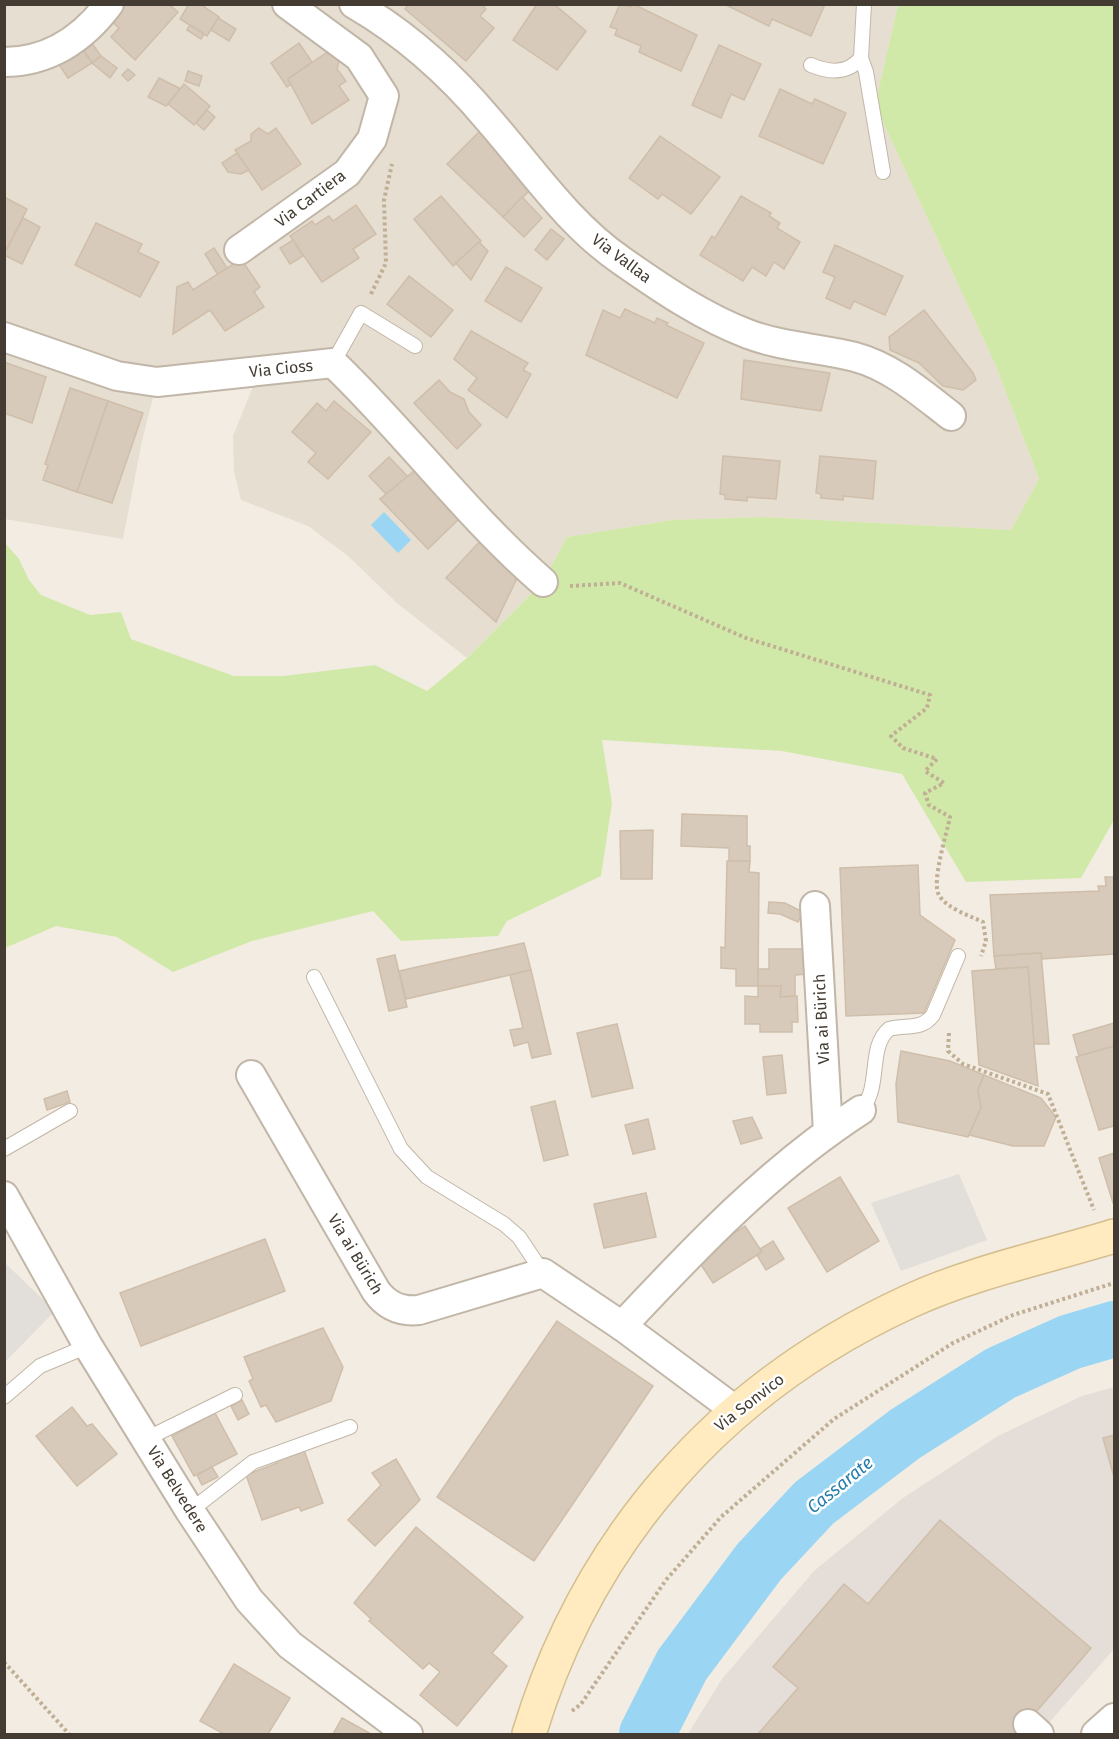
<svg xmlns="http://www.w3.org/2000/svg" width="1119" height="1739" viewBox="0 0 1119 1739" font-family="'Fira Sans',sans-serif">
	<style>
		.residential { fill: #e6ded0 }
		.industrial { fill: #e4ddd8 }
		.green { fill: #d1e9a8 }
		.parking { fill: #e2dfdb }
		.water { fill: #9ad5f3 }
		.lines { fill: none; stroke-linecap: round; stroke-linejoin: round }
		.river { stroke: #9ad5f3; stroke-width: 56 }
		.building { fill: #d7caba; stroke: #cfbeaa; stroke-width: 1.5 }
		.lane-casing { stroke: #c1b6a7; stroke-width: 16 }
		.street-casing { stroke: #c1b6a7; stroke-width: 32 }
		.secondary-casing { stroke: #d4be8f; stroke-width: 36 }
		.path { stroke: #c0ae95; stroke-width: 4; stroke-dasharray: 3 3; stroke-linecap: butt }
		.lane { stroke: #fff; stroke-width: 14 }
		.street { stroke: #fff; stroke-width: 28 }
		.secondary { stroke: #ffebbf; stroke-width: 33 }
		.labels { text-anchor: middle; stroke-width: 5; stroke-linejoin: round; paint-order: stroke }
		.street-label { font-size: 16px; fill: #443c32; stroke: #fff }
		.water-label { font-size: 18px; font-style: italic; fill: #267dac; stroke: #fff }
	</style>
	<rect width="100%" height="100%" fill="#f2ece2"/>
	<path class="residential" d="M659,4L665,7L666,4L898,5L875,105L996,366L1039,479L1011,530L762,517L672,520L567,537L543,582L467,658L398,604L348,556L308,526L241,500L234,471L233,436L260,369L157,382L142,441L123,539L5,519L4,5Z"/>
	<path class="industrial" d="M1114,1387V1649L1039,1734H688L722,1679L814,1571L903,1498L998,1436L1082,1396Z"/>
	<path class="green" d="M898,5H1114V820L1081,878L966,882L902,774L782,751L602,740L612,803L601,876L507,921L498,936L401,941L373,911L252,941L173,972L117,937L56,926L5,948L4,542L19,559L29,580L41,595L90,615L121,612L131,639L234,676H283L375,665L427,691L467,658L543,582L567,537L672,520L762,517L1011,530L1039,479L996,366L875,105Z"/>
	<g class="parking">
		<path d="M959,1174L987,1240L901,1271L871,1203Z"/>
		<path d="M4,1262L55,1311L5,1362Z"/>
	</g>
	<path class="water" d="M384,512L411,540L398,553L371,525Z"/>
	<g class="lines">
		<path class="river" d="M647,1734L682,1665L759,1562L814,1503L905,1434L1001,1373L1070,1342L1114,1329"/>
	</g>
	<g class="building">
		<path d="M113,4H169L178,12L135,60L111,37L119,28L104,14Z"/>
		<path d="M189,4H200L219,17L207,36L180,19Z"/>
		<path d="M409,4H481L486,9L480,16L494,28L466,61L405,9Z"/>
		<path d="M537,4H554L586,31L557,70L513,40Z"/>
		<path d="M620,4L631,7L633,4L697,35L681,71L639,52L641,46L615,35L617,29L610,27Z"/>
		<path d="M724,4H825L811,36L772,19L769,26Z"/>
		<path d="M218,18L236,29L229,41L211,30Z"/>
		<path d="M190,25L204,34L201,39L187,30Z"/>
		<path d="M89,39L101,56L92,63L80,45Z"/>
		<path d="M77,41L92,63L68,78L54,57Z"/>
		<path d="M299,43L312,62L288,79L291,84L287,87L271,63Z"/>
		<path d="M719,45L761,64L744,100L731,94L721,118L692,105Z"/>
		<path d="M326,53L337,56L339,61L337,69L346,81L339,86L349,100L312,124L288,79Z"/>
		<path d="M101,56L117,68L110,78L92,63Z"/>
		<path d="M128,69L135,75L128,81L122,75Z"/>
		<path d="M188,71L202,76L199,86L185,81Z"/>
		<path d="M159,78L181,89L166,106L148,97Z"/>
		<path d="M184,84L210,106L194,125L168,104Z"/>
		<path d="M780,89L812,104L815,99L846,113L823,164L759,136Z"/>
		<path d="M207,110L215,117L204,130L196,123Z"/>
		<path d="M259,128L268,134L276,128L301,164L262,190L235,150L251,141V134Z"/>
		<path d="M479,132L533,187L503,217L447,164Z"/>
		<path d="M660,136L720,177L691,214L662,194L658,199L629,178Z"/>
		<path d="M237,153L249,170L241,174L228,172L222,163Z"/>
		<path d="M441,196L481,241L453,266L414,219Z"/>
		<path d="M741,196L771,213L769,216L780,223L777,228L800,242L784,269L774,262L766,276L752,267L743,281L700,255L712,236L715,238Z"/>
		<path d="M4,197L27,209L7,249L4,247Z"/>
		<path d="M522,197L542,218L524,237L503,217Z"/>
		<path d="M356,205L376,234L353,249L359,258L322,282L290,236L312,221L315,225L329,216L333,221Z"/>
		<path d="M23,218L40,227L22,264L4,255V247L7,249Z"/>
		<path d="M96,223L142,244L138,252L159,262L140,297L75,265Z"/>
		<path d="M551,229L564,239L547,260L535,250Z"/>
		<path d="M293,240L303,256L290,264L280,248Z"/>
		<path d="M479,242L488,251L471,280L456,263Z"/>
		<path d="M835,245L903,276L885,315L854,301L850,309L826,298L835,277L823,272Z"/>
		<path d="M214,248L227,268L218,275L205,254Z"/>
		<path d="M241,259L260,287L254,292L264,307L225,331L210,310L173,334L177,287L188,282L193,290Z"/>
		<path d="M506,267L542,288L521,322L485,301Z"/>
		<path d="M409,276L453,310L431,337L387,304Z"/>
		<path d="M625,309L655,323L657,318L668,323L666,325L704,343L677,398L586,355L603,310L620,318Z"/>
		<path d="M924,310L973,373L976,380L963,390L943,386L919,363L890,350L889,337Z"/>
		<path d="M471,331L528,363L523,370L531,374L507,418L468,390L477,378L454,359Z"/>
		<path d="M744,360L830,373L821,411L741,399Z"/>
		<path d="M4,362L46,377L32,423L4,413Z"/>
		<path d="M439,380L450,392L464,399L469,412L481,425L457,449L414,403Z"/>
		<path d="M70,388L108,401L77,492L43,480L48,465L45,464Z"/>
		<path d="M108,401L143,413L112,503L77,492Z"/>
		<path d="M334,401L371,432L328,479L308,462L316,453L292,432L317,403L326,411Z"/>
		<path d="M723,456L780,461L776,499L747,497V501L725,499V495L720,494Z"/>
		<path d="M820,456L876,461L873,499L843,496V500L821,498V494L816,493Z"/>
		<path d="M389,457L408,477L386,494L369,476Z"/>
		<path d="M414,471L460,518L428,549L380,499Z"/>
		<path d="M482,539L520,572L496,622L446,578Z"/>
		<path d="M682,814L747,816V846H750V861H729V848L681,846Z"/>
		<path d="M653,830L652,879H621L620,831Z"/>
		<path d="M727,861H750L749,872L759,873L758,986H736V969L721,968V947L725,948Z"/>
		<path d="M918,865L920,915L955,940L924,1013L846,1016L840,868Z"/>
		<path d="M1105,877H1114V954L1042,959L1041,953L994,956L990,895L1099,891L1098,886H1106Z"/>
		<path d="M769,902L785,903L803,912L798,922L780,914L768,913Z"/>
		<path d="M524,943L531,970L406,999L399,971Z"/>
		<path d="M769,949H808L809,974L795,975V996L780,997L781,986H758V969H769Z"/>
		<path d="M1041,953L1049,1044H1034L1028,967L996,969L994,956Z"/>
		<path d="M395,955L407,1007L389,1011L377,959Z"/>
		<path d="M1028,967L1034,1044L1038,1086L979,1065L972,971Z"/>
		<path d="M531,970L551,1054L532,1058L528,1042L514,1046L510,1030L523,1028L510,975Z"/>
		<path d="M758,986H781L780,997L797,996L798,1022H792V1032H760V1024H745V996L758,997Z"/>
		<path d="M1114,1023V1046L1079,1056L1073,1035Z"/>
		<path d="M617,1024L633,1088L592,1097L577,1033Z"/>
		<path d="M1114,1046V1126L1099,1130L1076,1057Z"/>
		<path d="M901,1051L950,1061L984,1075L978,1090L981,1108L968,1137L898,1122L896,1084Z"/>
		<path d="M782,1055L786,1093L767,1095L763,1057Z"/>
		<path d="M984,1075L1041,1098L1056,1117L1044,1146H1013L969,1135L981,1108L978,1090Z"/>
		<path d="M67,1091L70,1102L47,1110L44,1099Z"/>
		<path d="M555,1101L568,1155L544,1161L531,1107Z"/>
		<path d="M752,1117L762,1138L741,1144L733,1121Z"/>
		<path d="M648,1119L655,1149L633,1154L625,1125Z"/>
		<path d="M1114,1153V1203H1113L1099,1158Z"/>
		<path d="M840,1177L879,1241L827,1272L788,1208Z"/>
		<path d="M646,1193L656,1237L604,1248L594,1204Z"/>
		<path d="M745,1226L762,1252L713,1283L696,1257Z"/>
		<path d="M265,1239L285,1291L141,1346L120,1293Z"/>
		<path d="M773,1241L784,1259L766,1270L757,1255L762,1252L760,1249Z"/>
		<path d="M557,1321L653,1386L534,1561L437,1497Z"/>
		<path d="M323,1328L343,1367L331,1401L276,1422L266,1405L261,1407L249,1381L253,1379L244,1357Z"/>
		<path d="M242,1400L249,1414L238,1420L231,1406Z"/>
		<path d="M72,1407L87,1426L92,1424L117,1454L77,1486L36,1436Z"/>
		<path d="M215,1413L237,1454L194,1476L172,1436Z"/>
		<path d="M1114,1435V1477L1103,1438Z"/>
		<path d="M304,1450L323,1503L301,1511L299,1507L262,1520L246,1475L277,1463L275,1459Z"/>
		<path d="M396,1459L420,1500L375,1546L348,1520L381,1485L372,1473Z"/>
		<path d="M212,1467L218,1477L202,1485L197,1475Z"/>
		<path d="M940,1520L1091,1648L1017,1734H758L798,1688L773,1667L844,1584L868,1604Z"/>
		<path d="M416,1527L523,1617L492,1653L507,1666L457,1726L420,1695L440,1672L429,1663L423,1669L369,1621L371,1619L354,1603Z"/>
		<path d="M234,1664L290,1698L268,1734H224L200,1721Z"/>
		<path d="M342,1718L371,1734H333Z"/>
	</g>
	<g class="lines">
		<defs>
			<g id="lane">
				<path d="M861,58L866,72L883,172"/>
				<path d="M811,65C830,73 847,74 861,58L864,4"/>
				<path d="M333,363L361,313L415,346"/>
				<path d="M314,977L401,1149L427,1177L504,1224L519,1237L543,1273"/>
				<path d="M861,1110C882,1087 867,1048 889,1029C906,1024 921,1031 933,1015L958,956"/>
				<path d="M4,1149L70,1111"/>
				<path d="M4,1397L40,1366L88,1346"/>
				<path d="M146,1439L235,1395"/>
				<path d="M190,1511L253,1462L350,1427"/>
			</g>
			<g id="street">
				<path d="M354,4C404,33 451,75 488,119C531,168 568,224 622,261C662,289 703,317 748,334C782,347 820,348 855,357C892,367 921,393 951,416"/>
				<path d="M4,62C48,62 83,39 109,4"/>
				<path d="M239,250L347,173L372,139L384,96L359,57L287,4"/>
				<path d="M4,337L117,376L157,382L333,363C406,433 466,515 543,582"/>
				<path d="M815,906L828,1132"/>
				<path d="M251,1075L376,1291C387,1306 401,1312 419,1310L543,1273L622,1326L735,1410"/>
				<path d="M4,1196L88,1346L190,1511L249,1600L290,1645L408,1734"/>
				<path d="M622,1326C695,1248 771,1168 861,1110"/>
				<path d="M1028,1724L1039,1734"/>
				<path d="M1096,1734L1114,1718"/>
			</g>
			<path id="secondary" d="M529,1734C588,1538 721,1388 908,1302C973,1272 1046,1257 1114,1236"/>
		</defs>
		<use href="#lane" class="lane-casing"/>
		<use href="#street" class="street-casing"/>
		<use href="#secondary" class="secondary-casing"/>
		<g class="path">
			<path d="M371,294L386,263L384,200L392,164"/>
			<path d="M570,586L620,583L746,638L930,695L927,708L891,736L903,748L937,759L925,771L944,783L925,793L929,805L950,817C947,833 931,882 939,895C946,908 970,916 983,922L986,941L981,956"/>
			<path d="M949,1033L948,1051L963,1064L1048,1094L1094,1210"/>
			<path d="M4,1662L69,1734"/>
			<path d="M572,1711L581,1704L666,1580L721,1517L834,1419L953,1343L1013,1315L1114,1283"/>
		</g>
		<use href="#lane" class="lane"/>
		<use href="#street" class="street"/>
		<use href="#secondary" class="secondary"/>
	</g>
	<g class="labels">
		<g class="street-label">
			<text transform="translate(310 198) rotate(-37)" y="6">Via Cartiera</text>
			<text transform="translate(622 258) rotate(37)" y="6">Via Vallaa</text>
			<text transform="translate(281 368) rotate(-6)" y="6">Via Cioss</text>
			<text transform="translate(821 1019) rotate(-93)" y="6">Via ai Bürich</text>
			<text transform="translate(356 1254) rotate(59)" y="6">Via ai Bürich</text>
			<text transform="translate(749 1402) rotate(-38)" y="6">Via Sonvico</text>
			<text transform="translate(178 1489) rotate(58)" y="6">Via Belvedere</text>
		</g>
		<g class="water-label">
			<text transform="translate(840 1485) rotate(-39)" y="6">Cassarate</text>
		</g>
	</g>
	<rect width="1119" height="1739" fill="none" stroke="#443c32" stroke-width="12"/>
</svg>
